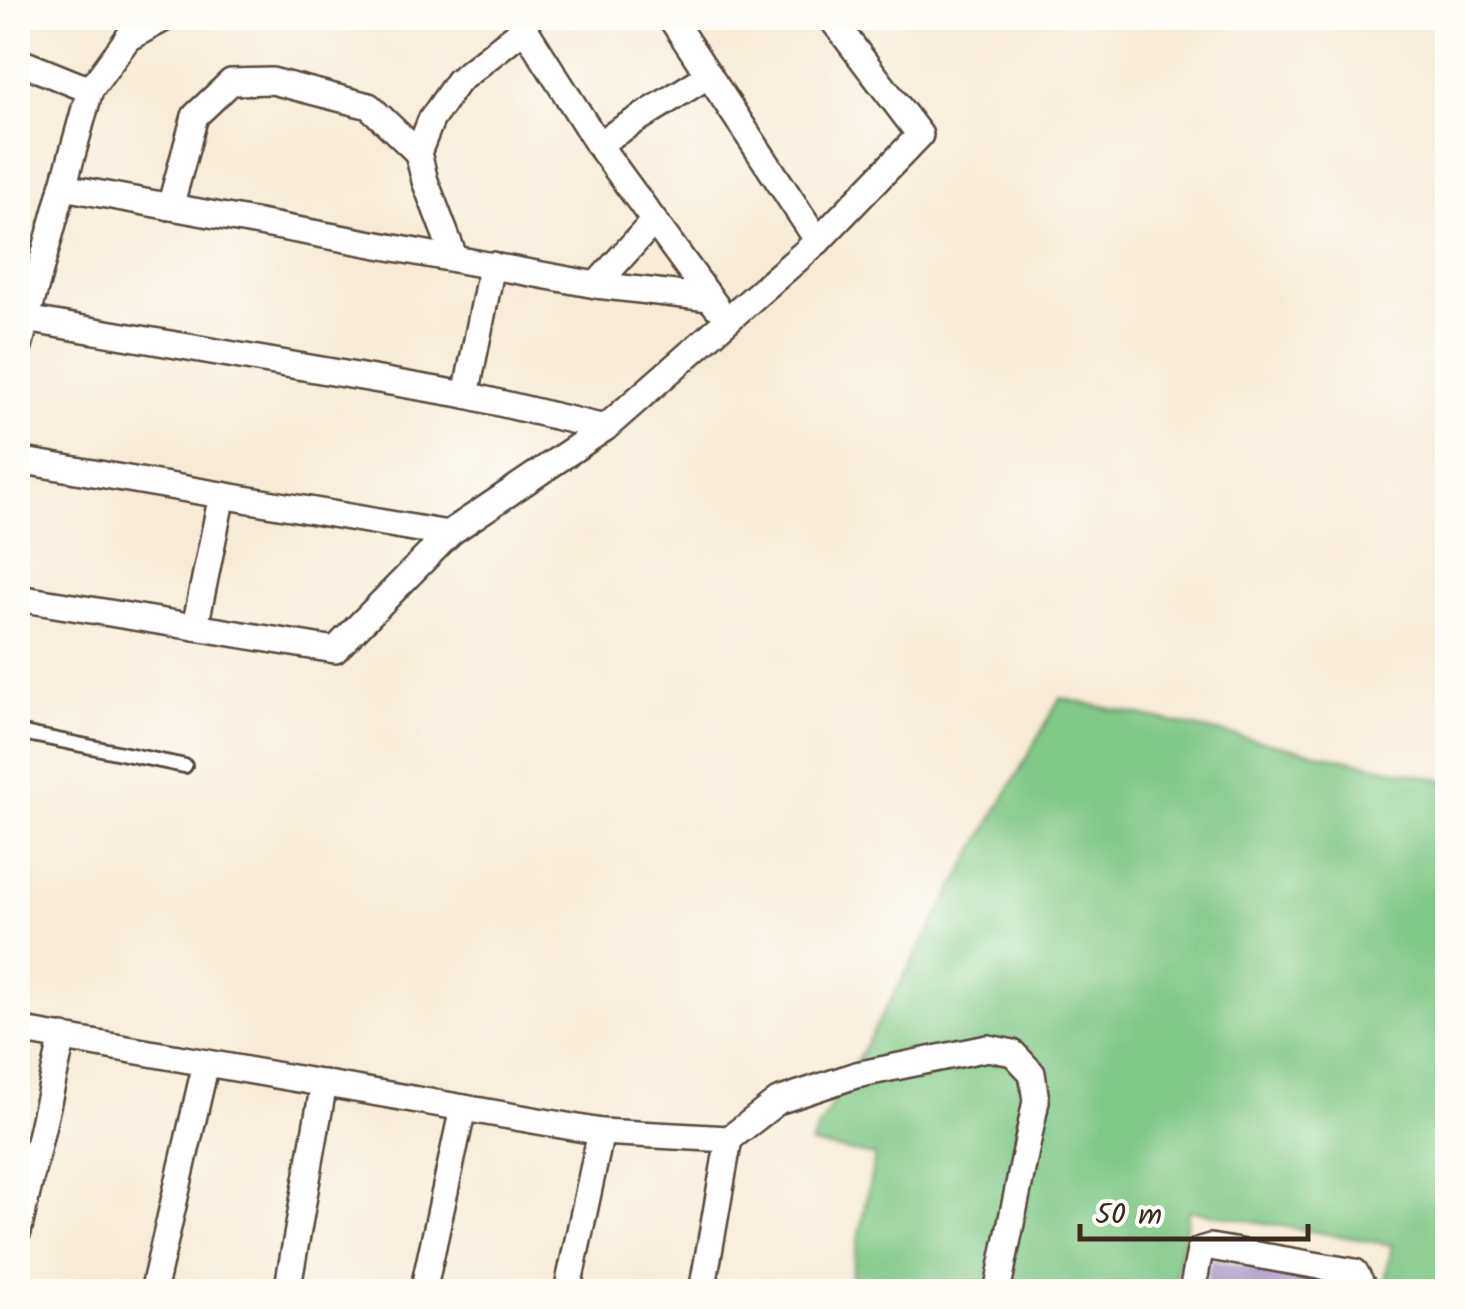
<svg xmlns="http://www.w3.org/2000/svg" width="1465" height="1309" viewBox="0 0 1465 1309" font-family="Kalam,sans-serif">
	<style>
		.green { fill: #7fc885; stroke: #5d7952; stroke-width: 2.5 }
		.building { fill: #ae9dc8 }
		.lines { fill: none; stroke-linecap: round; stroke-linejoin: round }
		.lane-casing { stroke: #57473a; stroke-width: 18 }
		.street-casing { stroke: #57473a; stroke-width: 30 }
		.lane { stroke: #fff; stroke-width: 12 }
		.street { stroke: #fff; stroke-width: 25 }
	</style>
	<rect width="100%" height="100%" fill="#fdfcf7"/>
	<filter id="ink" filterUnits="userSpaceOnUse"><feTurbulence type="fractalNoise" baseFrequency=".01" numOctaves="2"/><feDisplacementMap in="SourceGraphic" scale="20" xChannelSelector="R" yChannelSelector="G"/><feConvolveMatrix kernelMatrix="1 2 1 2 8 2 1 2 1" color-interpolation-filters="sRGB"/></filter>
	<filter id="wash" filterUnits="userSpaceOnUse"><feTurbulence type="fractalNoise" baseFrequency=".0048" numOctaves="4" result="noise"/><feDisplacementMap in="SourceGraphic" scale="40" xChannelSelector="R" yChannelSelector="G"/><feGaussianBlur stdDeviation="2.25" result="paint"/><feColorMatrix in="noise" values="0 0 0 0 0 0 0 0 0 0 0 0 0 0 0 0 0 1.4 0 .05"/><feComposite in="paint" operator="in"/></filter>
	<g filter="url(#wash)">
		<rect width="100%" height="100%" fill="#f7ebd7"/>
		<path class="green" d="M1060,698L1447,781V1291H1383L1392,1245L1189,1210L1173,1291H848L875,1156L810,1144Z"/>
		<g id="blocks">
			<path class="building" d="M1210,1259L1350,1287L1349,1292H1204Z"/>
		</g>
	</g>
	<g filter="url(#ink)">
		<use href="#blocks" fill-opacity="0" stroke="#57473a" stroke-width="2.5"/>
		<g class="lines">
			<defs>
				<path id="lane" d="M18,732L185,766"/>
				<g id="street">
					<path d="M518,18L598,144L716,306"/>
					<path d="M18,61L90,90"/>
					<path d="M598,144L709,75"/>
					<path d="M63,187L596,285L710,298"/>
					<path d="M170,207L195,116L231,82L272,81L369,106L418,153"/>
					<path d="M818,241L920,135L831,18"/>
					<path d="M455,259L425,181L418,153L431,120L458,81L525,28"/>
					<path d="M596,285L654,221"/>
					<path d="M26,319L466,395L492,265"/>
					<path d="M18,350L90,90L128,38L165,18"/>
					<path d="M605,428L818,241L671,18"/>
					<path d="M18,460L448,534L605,428L466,395"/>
					<path d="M18,598L335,650L450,533"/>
					<path d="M195,627L222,495"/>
					<path d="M18,1030L601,1132L729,1139L778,1101L856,1075L988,1048L1013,1053L1032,1073L1036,1101L997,1292"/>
					<path d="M18,1232L63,1037"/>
					<path d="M153,1292L206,1063"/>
					<path d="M287,1292L324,1083"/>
					<path d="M423,1292L463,1108"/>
					<path d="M567,1292L601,1132"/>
					<path d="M702,1292L729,1139"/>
					<path d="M1192,1292L1200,1250L1210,1247L1355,1272L1363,1287V1292"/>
				</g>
			</defs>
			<use href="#lane" class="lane-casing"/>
			<use href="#street" class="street-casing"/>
			<use href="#lane" class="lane"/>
			<use href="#street" class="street"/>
		</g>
	</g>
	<rect width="1465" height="1309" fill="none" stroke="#fdfcf7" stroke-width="60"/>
	<path d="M1080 1224v15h228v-15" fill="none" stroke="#3b2a1e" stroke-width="5"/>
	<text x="1095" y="1224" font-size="30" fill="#3b2a1e" stroke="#fdfcf7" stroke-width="8" paint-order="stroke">50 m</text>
</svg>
